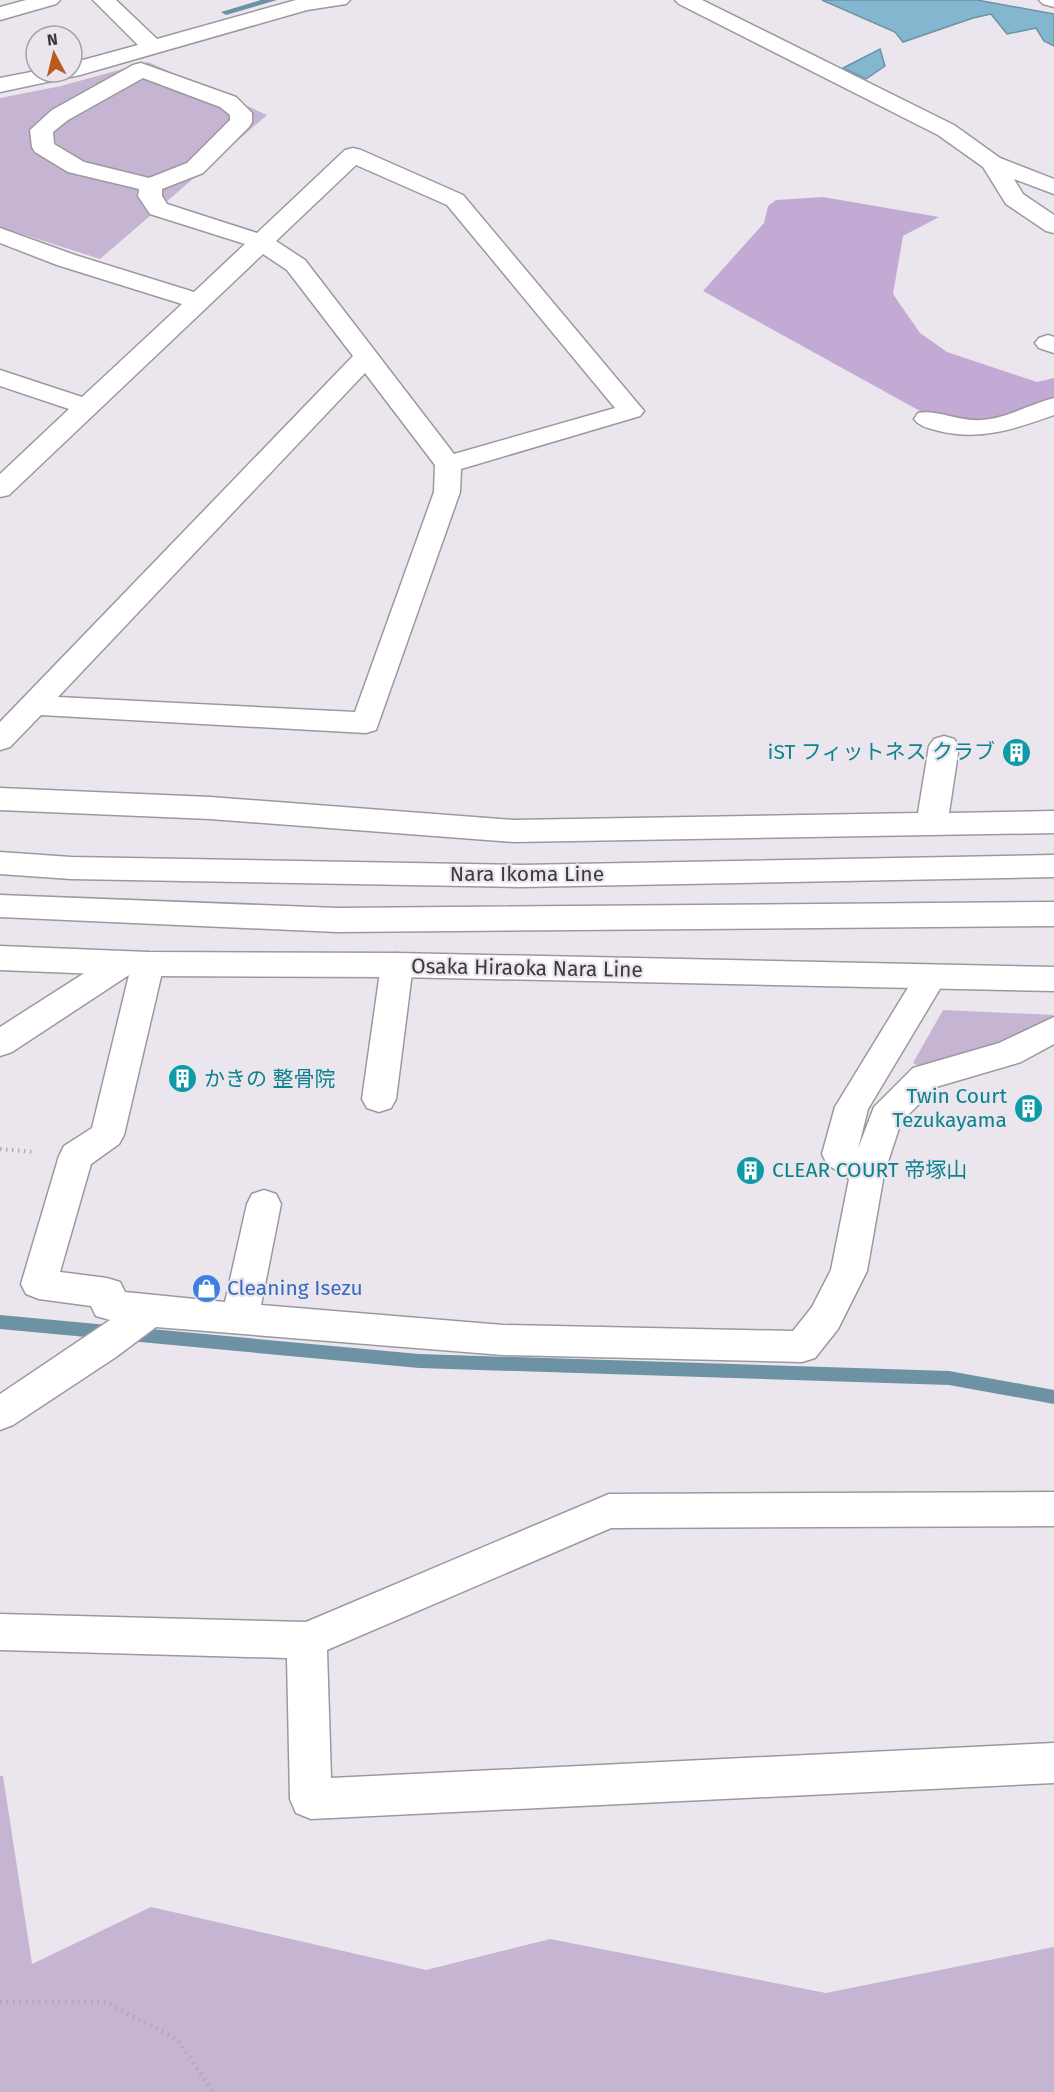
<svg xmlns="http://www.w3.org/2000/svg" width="1054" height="2092" viewBox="0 0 1054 2092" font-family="'Fira Sans','Noto Sans JP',sans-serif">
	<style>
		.green { fill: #c6b4d3 }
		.forest { fill: #c2aad5 }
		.water { fill: #82b7cf; stroke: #6d92a4; stroke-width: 1.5 }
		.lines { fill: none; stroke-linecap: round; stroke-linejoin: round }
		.stream { fill: #6d92a4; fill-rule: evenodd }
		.minor-casing { stroke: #9d98a0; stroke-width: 3 }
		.major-casing { stroke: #9d98a0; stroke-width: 3 }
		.path-far1 { stroke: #aeaab0; stroke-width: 4; stroke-dasharray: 1.5 4.5; stroke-linecap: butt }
		.path { stroke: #aeaab0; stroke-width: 4.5; stroke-dasharray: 1.5 5; stroke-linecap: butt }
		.minor { fill: #fff; fill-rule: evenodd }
		.major { fill: #fff; fill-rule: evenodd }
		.labels { text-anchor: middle; stroke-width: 4.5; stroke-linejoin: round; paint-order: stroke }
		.culture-label { font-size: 21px; fill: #0d838f; stroke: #ebe6ee; text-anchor: end }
		.street-label { font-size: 21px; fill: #3c3a3e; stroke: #ebe6ee }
		.shop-label { font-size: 21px; fill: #366cbe; stroke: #ebe6ee; text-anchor: start }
	</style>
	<rect width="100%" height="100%" fill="#ebe6ee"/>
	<g class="green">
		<path d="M148,62L267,115L100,259L0,227V98L61,86Z"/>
		<path d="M943,1010L1054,1015C1015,1043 965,1056 919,1066L913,1063Z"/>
		<path d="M0,1776H3L32,1964L151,1907L426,1970L550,1939L826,1993L1054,1947V2092H0Z"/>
	</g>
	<path class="forest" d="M823,197L939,217L903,236L893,294L920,333L947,352L1037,382L1054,378V400L993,421L956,424L929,416L703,291L764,223L768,206L776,200Z"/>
	<g class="water">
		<path d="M822,0H977L1054,14V46L1044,41L1036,28L1007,34L991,14L973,18L903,42L895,32Z"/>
		<path d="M880,49L885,66L866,79L843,68Z"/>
	</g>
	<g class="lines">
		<g class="stream">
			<path d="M261,0H277L226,15L221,12Z"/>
			<path d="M0,1315L419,1354L949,1371L1054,1390V1404L949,1385L419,1368L0,1329Z"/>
		</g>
		<defs>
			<g id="minor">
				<path d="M26,0H60L56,4L0,20V7Z"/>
				<path d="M93,0H116L157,39L296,0H350L346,4L307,10L80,75L0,92V78L36,71L72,72V63L138,45Z"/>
				<path d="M675,0H702L954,125L1000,158L1054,179V194L1014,179L1023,194L1054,215V233L1046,231L1006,204L983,167L938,135L679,4Z"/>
				<path d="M1039,0H1054V7L1043,4Z"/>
				<path d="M141,63L236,97L252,113V122L249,127L203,173L162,189V196L167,204L257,233L345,150L353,148L361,150L463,195L644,411L640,416L461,469L460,492L376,730L366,733L41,715L10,747L0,750V722L353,356L287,270L263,254L9,495L0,497V474L69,409L0,386V370L82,397L182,304L57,265L0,243V228L75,255L194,292L245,244L150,214L138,196L139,189L68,172L35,152L32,147L30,130L52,110L133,65ZM143,78L220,107L230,115V120L187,163L149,178L84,162L54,144L53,132L68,120ZM356,165L447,205L615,408L454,454L305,260L276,241ZM365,373L435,465L434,492L355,712L58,697Z"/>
				<path d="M1048,335L1054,337V353L1039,348L1035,343L1039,338Z"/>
				<path d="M1054,398V415C1015,429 980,441 939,431C929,428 920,427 914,419L918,413C936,409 960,422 982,420C1007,418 1030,404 1054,398Z"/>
				<path d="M944,736L954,739L959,746L949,813L1054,811V833L514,842L210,819L0,810V788L210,797L514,820L918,813L929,746L934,739Z"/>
				<path d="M122,952L133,956L135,959L137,956L148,952L159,956L164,964L124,1135L119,1144L91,1164L60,1272L107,1278L120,1282L125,1292L225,1302L247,1204L252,1194L264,1190L276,1194L281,1204L261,1305L503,1325L793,1331L812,1307L831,1270L849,1179L827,1164L822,1154L835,1107L920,968L931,965L942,968L947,977L868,1109L858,1149L874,1107L913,1068L999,1043L1054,1017V1044L1021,1062L936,1087L901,1122L884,1174L867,1271L838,1329L815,1358L802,1362L503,1355L156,1327L116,1357L13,1425L0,1430V1394L110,1320L96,1316L91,1306L39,1299L26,1294L21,1284L59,1156L64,1146L92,1128L129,975L12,1052L0,1056V1027L111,956Z"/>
				<path d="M397,953L408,957L413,965L396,1099L391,1108L379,1112L367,1108L362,1099L381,965L386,957Z"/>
				<path d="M1054,1492V1526L611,1528L327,1650L331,1778L1054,1743V1783L311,1819L296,1813L290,1799L287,1658L0,1650V1614L306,1622L609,1494Z"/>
			</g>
			<g id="major">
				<path d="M0,852L71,857L520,865L1054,855V877L520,887L71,879L0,874Z"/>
				<path d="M0,895L337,908L1054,902V926L337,932L0,917Z"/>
				<path d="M0,946L148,952L397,953L1054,967V991L397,977L148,976L0,970Z"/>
			</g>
		</defs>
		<use href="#minor" class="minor-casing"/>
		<use href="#major" class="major-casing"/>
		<path class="path-far1" d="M0,1149L34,1152"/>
		<path class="path" d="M0,2002H106L178,2040L213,2092"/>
		<use href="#minor" class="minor"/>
		<use href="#major" class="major"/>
	</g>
	<defs>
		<symbol id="building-disc" viewBox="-11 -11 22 22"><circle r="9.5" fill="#0f9aa8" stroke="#ebe6ee"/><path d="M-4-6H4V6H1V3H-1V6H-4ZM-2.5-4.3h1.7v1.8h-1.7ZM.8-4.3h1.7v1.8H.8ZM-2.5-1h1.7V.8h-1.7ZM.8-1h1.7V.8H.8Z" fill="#fff"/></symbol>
		<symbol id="shop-disc" viewBox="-11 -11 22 22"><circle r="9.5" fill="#3f7fe0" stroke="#ebe6ee"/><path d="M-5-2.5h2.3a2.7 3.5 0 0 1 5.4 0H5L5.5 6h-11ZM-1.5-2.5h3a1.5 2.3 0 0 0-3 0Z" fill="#fff"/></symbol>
	</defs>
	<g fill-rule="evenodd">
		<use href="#building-disc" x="1000" y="736" width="33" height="33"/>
		<use href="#building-disc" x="166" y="1062" width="33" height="33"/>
		<use href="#building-disc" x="1012" y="1092" width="33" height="33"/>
		<use href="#building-disc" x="734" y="1154" width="33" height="33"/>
		<use href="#shop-disc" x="190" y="1272" width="33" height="33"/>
	</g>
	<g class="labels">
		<g class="culture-label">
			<text x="995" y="759">iST フィットネス クラブ</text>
			<text x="204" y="1086" text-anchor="start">かきの 整骨院</text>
			<text x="1007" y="1103">Twin Court<tspan x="1007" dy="24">Tezukayama</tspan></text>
			<text x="772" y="1177" text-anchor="start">CLEAR COURT 帝塚山</text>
		</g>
		<g class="street-label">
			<text x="527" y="881">Nara Ikoma Line</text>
			<text transform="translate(527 968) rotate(1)" y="7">Osaka Hiraoka Nara Line</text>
		</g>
		<g class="shop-label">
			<text x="227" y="1295">Cleaning Isezu</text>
		</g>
	</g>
	<g transform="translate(54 54) rotate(353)"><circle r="28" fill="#ebe6ee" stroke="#a5a1a8" stroke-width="1.5"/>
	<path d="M0-4.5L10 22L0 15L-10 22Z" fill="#bb5a1d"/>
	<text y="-9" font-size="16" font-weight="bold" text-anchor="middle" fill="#3c3a3e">N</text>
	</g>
</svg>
